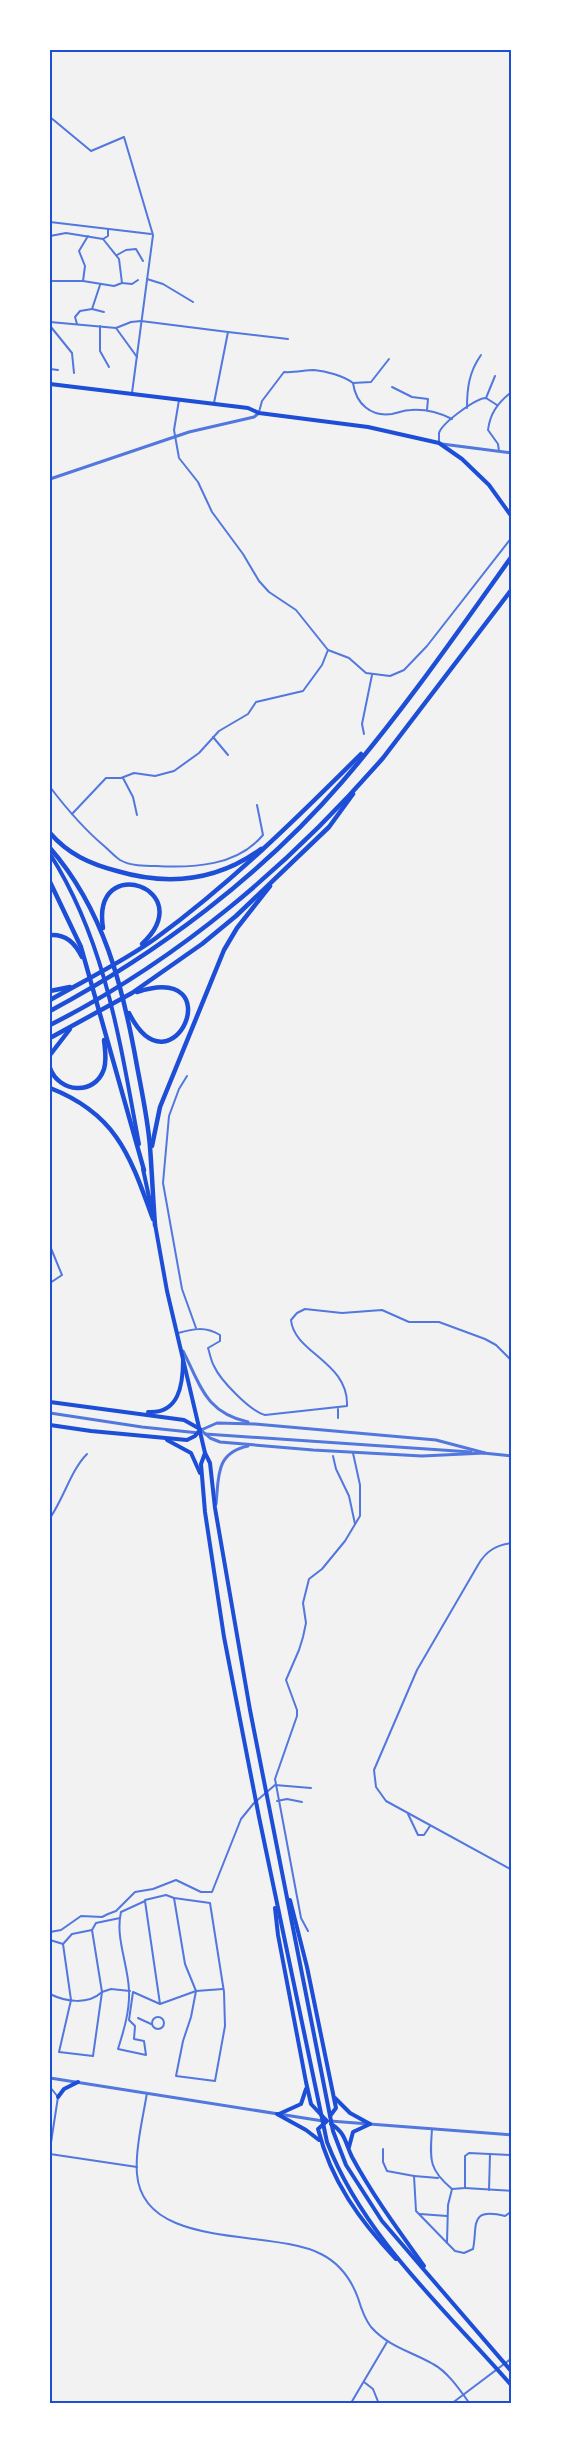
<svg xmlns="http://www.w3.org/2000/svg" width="561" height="2453" viewBox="0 0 561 2453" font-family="'Varela Round',sans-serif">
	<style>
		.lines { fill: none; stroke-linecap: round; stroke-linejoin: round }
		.pedestrian { stroke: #5277de; stroke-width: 2 }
		.minor { stroke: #5277de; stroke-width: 2 }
		.tertiary { stroke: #5277de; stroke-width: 3 }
		.secondary { stroke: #1d4ed8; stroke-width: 4 }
		.primary { stroke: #1d4ed8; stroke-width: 4 }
		.motorway { stroke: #1d4ed8; stroke-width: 4.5 }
		.neatline { fill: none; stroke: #1d4ed8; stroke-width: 2 }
	</style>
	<rect width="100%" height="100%" fill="#f2f2f2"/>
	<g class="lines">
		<g class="pedestrian">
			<path d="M174,1898L210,1903L224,1992L225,2026L215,2081L176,2076L183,2041L191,2017L196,1991L185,1964Z"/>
			<path d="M145,1900L166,1895L174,1898"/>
			<path d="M92,1930L96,1923L120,1918"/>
			<path d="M50,1940L63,1944"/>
			<path d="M102,1992L93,2056L59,2052L71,2000L63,1944L72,1934L92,1930L102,1992L111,1989L130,1991"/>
			<path d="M50,1994C66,2002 88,2005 102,1992"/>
			<path d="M160,2004L133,1992L129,2020L135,2026L134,2039L144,2041L146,2055L118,2049C124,2030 130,2010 129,1990C128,1964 115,1937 121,1912L145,1901L160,2004L196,1991L223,1989"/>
		</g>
		<g class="minor">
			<path d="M50,117L91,151L124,137L153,235L132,393"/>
			<path d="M50,222L151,234"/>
			<path d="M50,236L66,233L103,239L108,236V229"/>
			<path d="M103,239L119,259L122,283L132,284L138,280"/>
			<path d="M117,255L126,250L136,249L143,261"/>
			<path d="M147,279L163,284L193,302"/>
			<path d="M50,281H83L85,266L79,251L88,236"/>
			<path d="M83,281L114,286L122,283"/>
			<path d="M92,309L104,312"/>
			<path d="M50,322L116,328L131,322L141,321L228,332L214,403"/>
			<path d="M77,324L75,317L80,311L92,309L100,285"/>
			<path d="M100,326V351L109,367"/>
			<path d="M51,327L72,353L74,373"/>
			<path d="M116,328L137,357"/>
			<path d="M228,332L288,339"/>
			<path d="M50,369L58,370"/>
			<path d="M353,383L371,382L389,359"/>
			<path d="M392,387L412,397L428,399L427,410"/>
			<path d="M486,398L495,376"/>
			<path d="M179,400L174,430L179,458L198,482L212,512L243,554L259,581L269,592L296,610L328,650L349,658L366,673L390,676L404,670L427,646L512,537"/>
			<path d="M467,408C467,388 469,372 481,355"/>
			<path d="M259,412L262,401L284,372C294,373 305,370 314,370C326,371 344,376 353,383C356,404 371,417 392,414C398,413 404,410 411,410C425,409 438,412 452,419"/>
			<path d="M439,443C439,443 439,434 439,433C442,423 476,398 486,398L497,405"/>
			<path d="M499,451L498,444L488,430C490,414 497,404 509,394"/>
			<path d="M364,734L362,724L372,675"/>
			<path d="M213,737L228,755"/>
			<path d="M123,778L133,797L137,815"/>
			<path d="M50,787C66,808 83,828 103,845C109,850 114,856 120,860C130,866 145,866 156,866C194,868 237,866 263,835L257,805"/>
			<path d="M72,814L106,778H121L134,773L155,776L174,771L199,753L219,731L248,714L256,702L303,691L322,665L328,650"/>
			<path d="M187,1076L179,1089L169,1116L163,1183L182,1289L196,1328"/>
			<path d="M50,1246L62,1275L50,1283"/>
			<path d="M178,1333C193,1329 205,1326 220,1335V1341L208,1348C210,1354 211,1361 214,1366C220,1380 250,1411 265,1415L347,1406C349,1362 294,1353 291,1320L297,1313L305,1309L342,1313L382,1310L409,1322H439L485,1339L496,1345L512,1361"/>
			<path d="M338,1418V1409"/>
			<path d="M333,1456L336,1469L349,1496L355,1524"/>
			<path d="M50,1518C64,1498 71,1470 87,1454"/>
			<path d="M512,1543C496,1545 486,1551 478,1565L417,1670L374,1770L376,1787L386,1801L512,1870"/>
			<path d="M277,1801L287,1799L302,1802"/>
			<path d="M408,1814L418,1835H424L430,1826"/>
			<path d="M308,1931L301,1918L275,1779L297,1716V1710L286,1680L299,1650L303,1637L306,1623L303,1603L309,1579L322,1569L345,1541L360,1516V1485L353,1453"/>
			<path d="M50,1932L61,1930L81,1916L102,1917L108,1914L116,1911L135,1892L153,1889L176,1880L201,1892H212L241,1819L254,1803L275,1785L311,1788"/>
			<circle cx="158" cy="2023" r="6"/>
			<path d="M138,2018L151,2024"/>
			<path d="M50,2087L58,2097L50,2149"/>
			<path d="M147,2093C143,2117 135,2150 137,2174C143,2251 271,2228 321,2254C339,2263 351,2279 358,2298C361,2308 364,2318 371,2327C389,2347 410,2351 433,2364C448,2372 460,2390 470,2404"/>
			<path d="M432,2129C430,2159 428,2169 452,2189"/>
			<path d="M383,2149V2162L387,2171L414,2176L416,2211L455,2251L464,2253L473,2249C478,2226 468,2207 505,2216L512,2211"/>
			<path d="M50,2154L137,2167"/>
			<path d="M414,2176L438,2178"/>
			<path d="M465,2188L512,2191"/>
			<path d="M489,2190L490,2154"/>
			<path d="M420,2214L447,2216"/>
			<path d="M447,2243L448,2205L452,2189L465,2188V2156L469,2153L512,2155"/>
			<path d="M364,2382L373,2389L379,2404"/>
			<path d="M351,2403L387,2342"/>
			<path d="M451,2404L512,2358"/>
		</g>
		<g class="tertiary">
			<path d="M442,444L512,453"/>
			<path d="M50,479L189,432L254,417L259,413"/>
			<path d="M183,1351C201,1386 205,1412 248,1422"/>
			<path d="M50,1413L142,1427L199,1433"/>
			<path d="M217,1423L255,1424L436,1440L485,1453L422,1456L313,1450L220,1442L210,1438L201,1430Z"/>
			<path d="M205,1434L471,1452"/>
			<path d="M483,1453L512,1456"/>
			<path d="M216,1504C219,1477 215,1453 248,1446"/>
			<path d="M50,2078L323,2121"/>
			<path d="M330,2121L512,2135"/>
		</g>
		<g class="secondary">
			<path d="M50,854C106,942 120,1043 139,1144"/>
			<path d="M143,1169L152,1211"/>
			<path d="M155,1224L167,1291L205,1453L210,1463L215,1508L250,1710L333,2131L346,2165L382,2221L512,2372"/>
			<path d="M50,1402L184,1420L200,1429"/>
			<path d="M148,1412C179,1414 183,1385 183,1360"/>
			<path d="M50,1425L91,1431L187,1440L195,1436L200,1430"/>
			<path d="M167,1440L191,1453L200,1473"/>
			<path d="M205,1453L201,1464L205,1512L224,1637L259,1817L327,2142C364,2238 446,2310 512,2386"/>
			<path d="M290,1900L307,1967L336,2108L330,2116"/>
			<path d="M275,1908L278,1935L306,2082L311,2104L327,2121L318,2129C331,2181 360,2221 396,2259"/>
			<path d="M335,2098L350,2113L370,2124"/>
			<path d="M277,2114L306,2130L319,2140"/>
			<path d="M279,2114L301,2104L306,2089"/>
			<path d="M331,2124C346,2133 345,2143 352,2157C373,2196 399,2231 424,2266"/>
			<path d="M349,2147L353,2132L370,2124"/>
		</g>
		<g class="primary">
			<path d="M50,384L248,408L259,413L368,427L439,443L462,459L489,485L512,517"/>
			<path d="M58,2097L64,2089L78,2082"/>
		</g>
		<g class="motorway">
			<path d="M50,833C68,854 90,864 117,871C168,886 217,881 261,849"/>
			<path d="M50,848C104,910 123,987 137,1066C142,1093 148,1120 150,1147C152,1173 153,1199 155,1225"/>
			<path d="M50,882L81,947L144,1170"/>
			<path d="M103,928C91,851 201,889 142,944"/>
			<path d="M50,935C66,934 75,943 82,957"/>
			<path d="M50,991L70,987"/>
			<path d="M50,1000C85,980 123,962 156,938C231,883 296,819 361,754"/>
			<path d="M50,1011C158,953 261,876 342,782C404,710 457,633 512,556"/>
			<path d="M129,1013C172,1099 233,961 137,992"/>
			<path d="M50,1025C177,961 290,865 383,758L512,589"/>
			<path d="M50,1038L132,993L202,944L236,916L329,827L353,794"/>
			<path d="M50,1055L70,1029"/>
			<path d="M50,1068C59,1093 95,1096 104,1069C107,1059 105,1050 104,1040"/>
			<path d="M50,1088C117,1114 130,1156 153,1219"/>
			<path d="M152,1146L160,1107L224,950L237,928L270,886"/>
		</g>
	</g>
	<rect width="561" height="2453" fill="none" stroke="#ffffff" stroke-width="102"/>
	<rect x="51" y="51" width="459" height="2351" class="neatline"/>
</svg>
